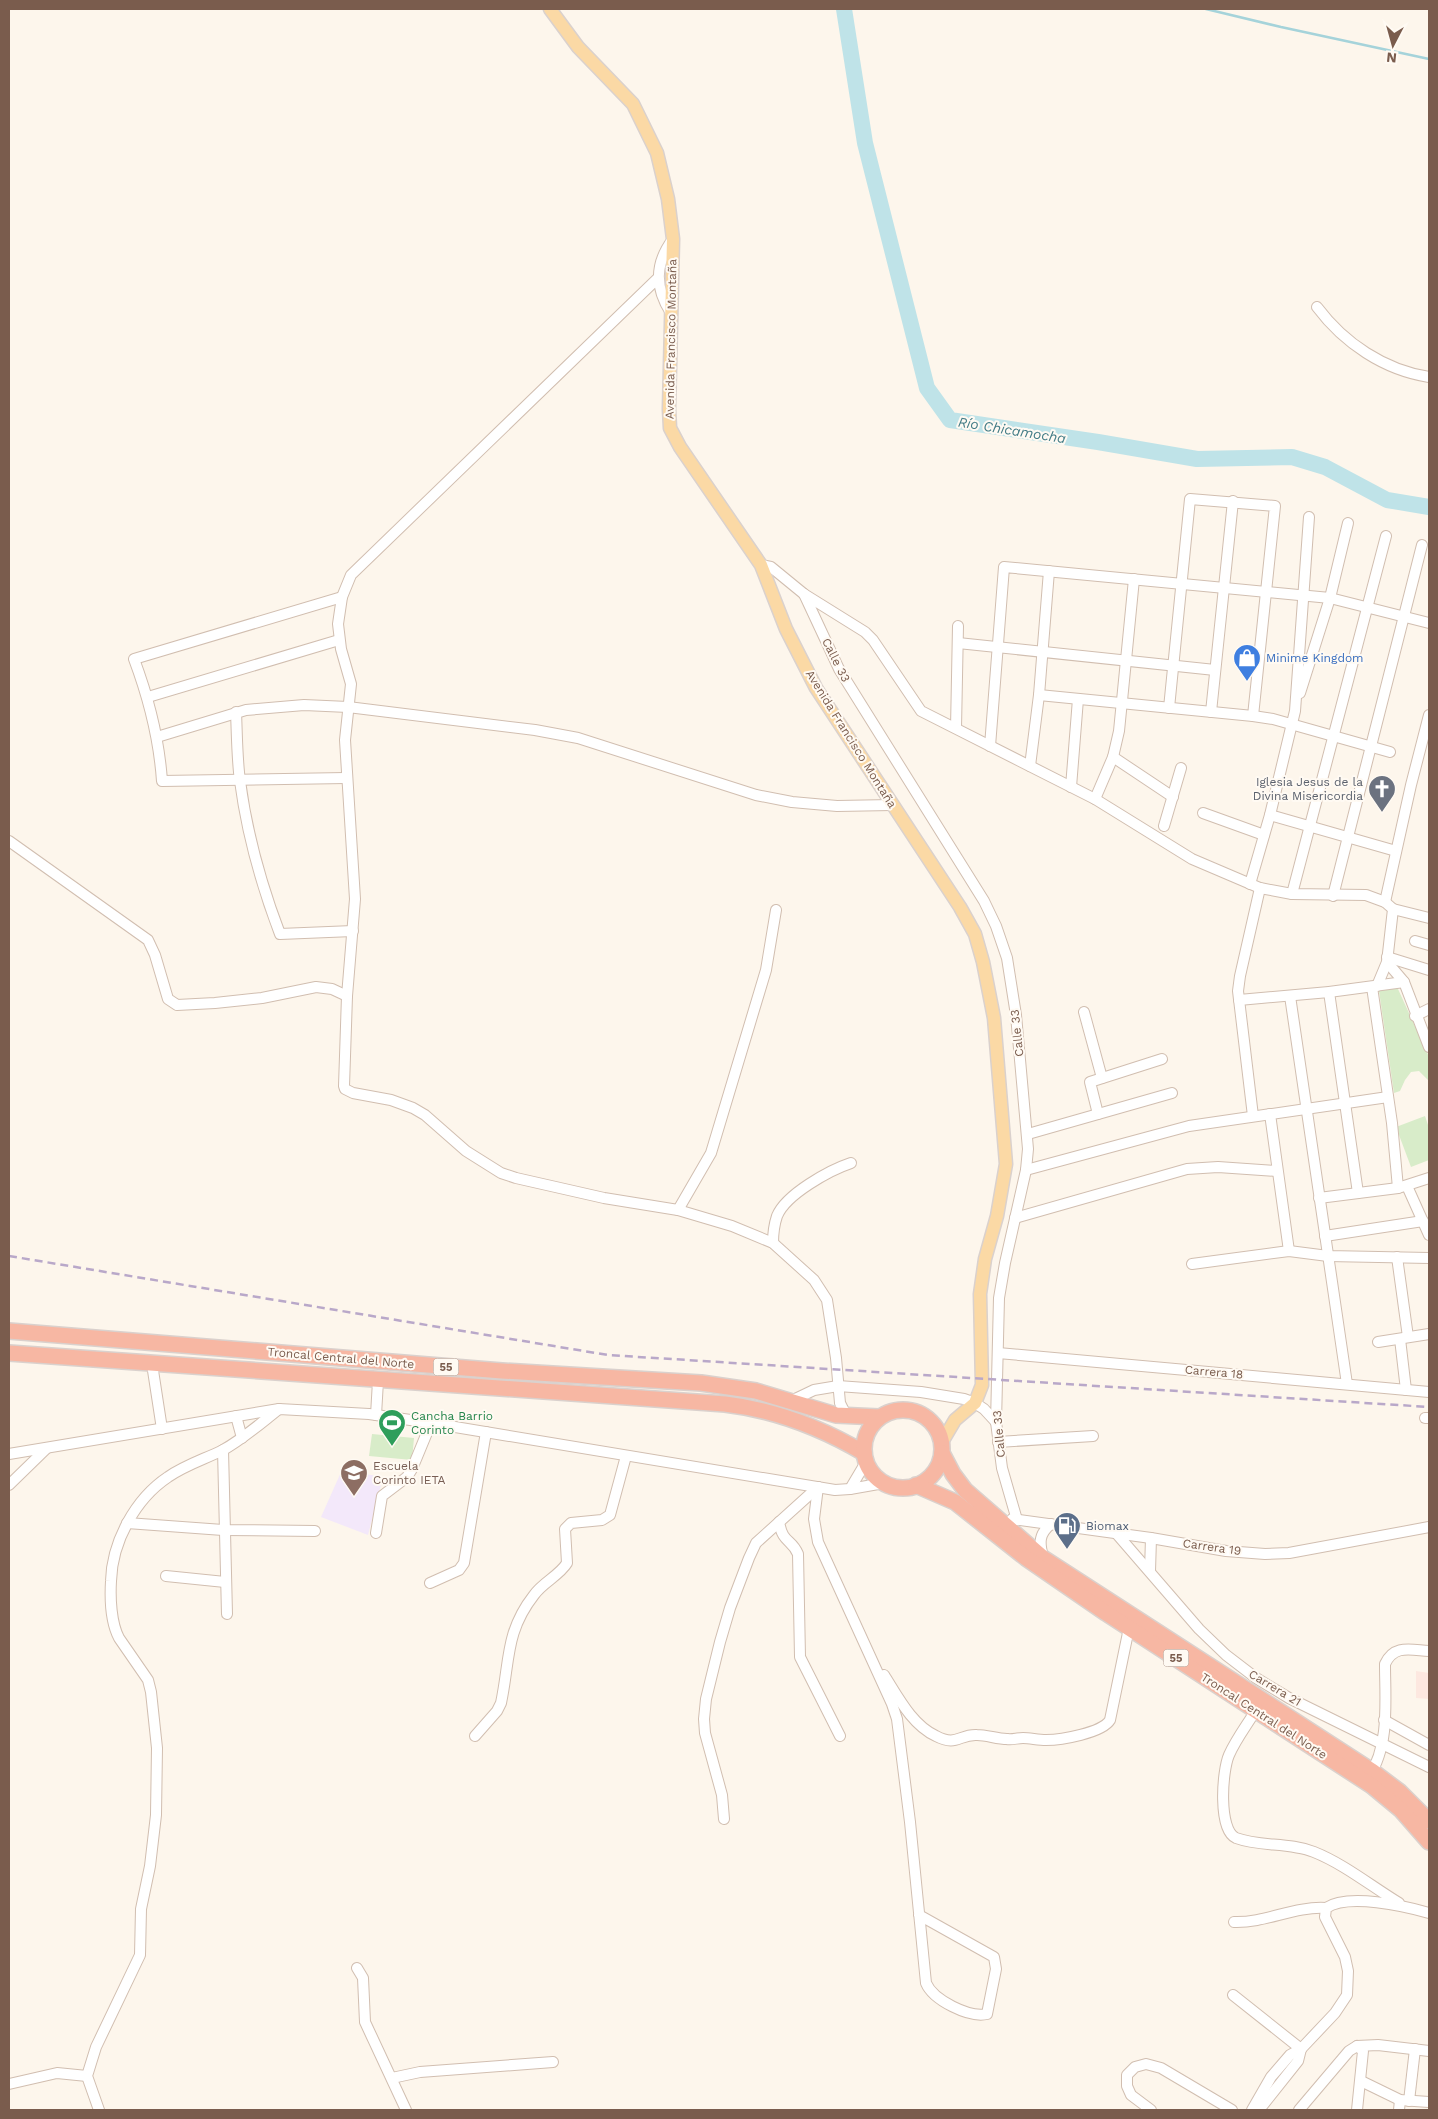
<svg xmlns="http://www.w3.org/2000/svg" width="1438" height="2119" viewBox="0 0 1438 2119" font-family="'Work Sans',sans-serif">
	<style>
		.commercial { fill: #fde8e0 }
		.education { fill: #f3e8fa }
		.green { fill: #d8ecc9 }
		.lines { fill: none; stroke-linecap: round; stroke-linejoin: round }
		.stream { stroke: #a5d3da; stroke-width: 2.5 }
		.river { stroke: #bfe3e8; stroke-width: 16 }
		.minor-casing { stroke: #d1beb0; stroke-width: 12 }
		.major-casing { stroke: #dad1cd; stroke-width: 15 }
		.highway-casing { stroke: #dad1cd; stroke-width: 18 }
		.minor { stroke: #fff; stroke-width: 10 }
		.major { stroke: #fbd9a5; stroke-width: 12 }
		.highway { stroke: #f7b7a3; stroke-width: 15 }
		.rail { stroke: #b9a8c9; stroke-width: 2.5; stroke-dasharray: 8 5; stroke-linecap: butt }
		.labels { text-anchor: middle; stroke-width: 4; stroke-linejoin: round; paint-order: stroke }
		.shield { fill: #fffaf3; stroke: #a28b7f; stroke-width: 1 }
		.shield-label { font-size: 11px; font-weight: bold; fill: #7a5c4d }
		.street-label { font-size: 12px; fill: #7a5c4d; stroke: #fffaf3 }
		.shop-label { font-size: 12px; fill: #366cbe; stroke: #fffaf3; text-anchor: start }
		.worship-label { font-size: 12px; fill: #5b616d; stroke: #fffaf3; text-anchor: end }
		.leisure-label { font-size: 12px; fill: #27864d; stroke: #fffaf3; text-anchor: start }
		.education-label { font-size: 12px; fill: #785e54; stroke: #fffaf3; text-anchor: start }
		.service-label { font-size: 12px; fill: #4e5e75; stroke: #fffaf3; text-anchor: start }
		.water-label { font-size: 14px; font-style: italic; fill: #437c86; stroke: #fffaf3 }
	</style>
	<rect width="100%" height="100%" fill="#fdf6ec"/>
	<path class="commercial" d="M1416,1671L1429,1673V1699L1416,1698Z"/>
	<path class="education" d="M342,1470L383,1477L368,1535L321,1517Z"/>
	<g class="green">
		<path d="M1390,987L1398,989L1429,1057V1081L1419,1071L1411,1072L1405,1080L1400,1091L1394,1093L1379,991Z"/>
		<path d="M1425,1116L1429,1128V1160L1411,1167L1396,1127Z"/>
		<path d="M372,1434L414,1438L412,1460L369,1456Z"/>
	</g>
	<g class="lines">
		<path class="stream" d="M1206,9L1281,27L1429,59"/>
		<path class="river" d="M844,9L865,143L927,388L950,420L1098,442L1197,459L1292,457L1325,467L1387,500L1429,507"/>
		<defs>
			<g id="minor">
				<path d="M658,278L351,575L342,597L338,624L341,649L351,684L345,740L355,899L347,996L344,1086L345,1089L353,1093L391,1100L413,1108L425,1115L466,1151L501,1173L516,1178L604,1198L678,1210L732,1226L773,1243L814,1280L827,1300L836,1358L840,1403L847,1417"/>
				<path d="M1317,307C1344,343 1384,370 1429,377"/>
				<path d="M671,313C654,287 655,263 673,239"/>
				<path d="M761,565L771,567L804,594L865,632L873,640L921,711L1095,799L1192,859L1260,888L1292,894L1366,895L1385,902L1393,909L1387,962L1377,986"/>
				<path d="M804,594L839,669L984,901L996,926L1007,958L1016,1015L1028,1149L1026,1170L1005,1263L999,1298L996,1422L1002,1468L1017,1520"/>
				<path d="M342,597L134,659C149,699 159,738 162,781L346,778"/>
				<path d="M958,643L1215,670"/>
				<path d="M1300,693L1330,598L1348,523"/>
				<path d="M1039,695L1253,716L1273,719L1390,752"/>
				<path d="M148,697L339,640"/>
				<path d="M1169,708L1190,499L1275,506L1253,716"/>
				<path d="M236,712C237,735 237,759 240,781C247,834 261,884 280,934L353,931"/>
				<path d="M1211,712L1233,501"/>
				<path d="M956,728L958,626"/>
				<path d="M157,737L246,710L304,705L348,707L535,730L578,738L756,795L792,802L837,806L892,805"/>
				<path d="M990,746L1004,567L1330,598L1429,623"/>
				<path d="M1113,757L1173,797"/>
				<path d="M1030,766L1039,695L1049,571"/>
				<path d="M1071,787L1078,699"/>
				<path d="M1095,799L1113,757L1119,731L1134,579"/>
				<path d="M1203,813L1264,835"/>
				<path d="M1270,815L1396,851"/>
				<path d="M1164,826L1181,768"/>
				<path d="M9,841L148,940L155,955L168,999L177,1005L215,1003L262,998L316,987L332,989L347,996"/>
				<path d="M1250,884L1270,815L1295,711L1309,517"/>
				<path d="M1292,894L1386,536"/>
				<path d="M1333,896L1422,545"/>
				<path d="M1385,902L1411,785L1429,715"/>
				<path d="M1393,909L1429,918"/>
				<path d="M1415,941L1429,945"/>
				<path d="M1387,957L1429,970"/>
				<path d="M1387,962L1404,982L1429,1047"/>
				<path d="M1372,987L1392,1123L1398,1188"/>
				<path d="M1329,992L1358,1193"/>
				<path d="M1290,996L1347,1384"/>
				<path d="M1239,1000L1329,992L1404,982"/>
				<path d="M1084,1012L1102,1078"/>
				<path d="M1415,1016L1429,1009"/>
				<path d="M1098,1114L1090,1082L1162,1059"/>
				<path d="M1270,1114L1289,1251"/>
				<path d="M1253,1116L1238,991L1240,976L1260,888"/>
				<path d="M1028,1134L1172,1093"/>
				<path d="M1026,1170L1189,1126L1388,1097"/>
				<path d="M1407,1186L1429,1235"/>
				<path d="M1319,1198L1398,1188L1429,1178"/>
				<path d="M678,1210L711,1153L766,970L776,910"/>
				<path d="M1015,1218L1187,1169L1218,1167L1277,1171"/>
				<path d="M1325,1236L1423,1221"/>
				<path d="M773,1243C773,1234 774,1225 777,1216C786,1194 830,1170 851,1163"/>
				<path d="M1397,1257L1408,1337"/>
				<path d="M1192,1264L1289,1251L1328,1256L1429,1258"/>
				<path d="M1400,1339L1406,1390"/>
				<path d="M1378,1342L1429,1334"/>
				<path d="M998,1353L1429,1392"/>
				<path d="M152,1364L162,1429"/>
				<path d="M791,1401L814,1390L838,1386L921,1392L964,1399L975,1403L984,1409L996,1422"/>
				<path d="M376,1415L378,1381"/>
				<path d="M236,1416L242,1438"/>
				<path d="M1425,1418H1429"/>
				<path d="M998,1442L1093,1436"/>
				<path d="M223,1450L227,1614"/>
				<path d="M9,1454L279,1409L369,1414L431,1423L835,1490L850,1489L884,1483"/>
				<path d="M9,1485L47,1448"/>
				<path d="M818,1487L814,1519L818,1542L892,1704L897,1719L910,1822L926,1983C933,2000 969,2018 987,2014L996,1969L994,1957L919,1915"/>
				<path d="M850,1489L866,1462"/>
				<path d="M1012,1519L1151,1538L1226,1551L1265,1554L1289,1553L1429,1527"/>
				<path d="M779,1522C783,1544 791,1538 798,1554L800,1657L840,1736"/>
				<path d="M127,1523L223,1530L315,1531"/>
				<path d="M376,1533L382,1496L407,1477L412,1469L431,1423"/>
				<path d="M1116,1533L1199,1629L1226,1655L1256,1678L1289,1698L1429,1767"/>
				<path d="M1043,1557C1039,1542 1039,1534 1051,1524"/>
				<path d="M1150,1571L1151,1538"/>
				<path d="M166,1576L225,1582"/>
				<path d="M430,1583L459,1570L464,1563L486,1432"/>
				<path d="M884,1675C898,1697 912,1725 936,1736C957,1747 959,1734 977,1735C987,1735 997,1739 1007,1739C1012,1740 1017,1738 1023,1738C1030,1738 1038,1740 1046,1740C1061,1740 1102,1733 1110,1720L1129,1628"/>
				<path d="M1256,1710C1247,1725 1236,1739 1229,1755C1222,1771 1218,1830 1236,1838C1260,1847 1289,1842 1314,1852C1344,1864 1371,1886 1399,1903"/>
				<path d="M1384,1720L1429,1745"/>
				<path d="M475,1736L497,1711L501,1703C510,1661 505,1632 534,1595C543,1582 559,1576 567,1563L565,1529L571,1523L602,1520L610,1515L626,1456"/>
				<path d="M1369,1776C1390,1746 1385,1699 1385,1664C1394,1644 1411,1650 1429,1651"/>
				<path d="M724,1819L722,1795L705,1733L704,1719L706,1699L720,1642L730,1608L749,1558L756,1543L818,1487"/>
				<path d="M1234,1922C1266,1923 1294,1906 1326,1908"/>
				<path d="M357,1968L363,1978L365,2022L406,2110"/>
				<path d="M1233,1995L1301,2049"/>
				<path d="M1357,2046L1378,2045L1429,2051"/>
				<path d="M392,2078L420,2072L553,2062"/>
				<path d="M1361,2081L1400,2100L1429,2102"/>
				<path d="M9,2084L57,2073L87,2076"/>
				<path d="M1409,2101L1415,2049"/>
				<path d="M99,2110L87,2076L96,2047L140,1955L141,1909L150,1866L156,1815L157,1748L151,1692L148,1680L119,1638C111,1623 110,1598 111,1581C112,1542 135,1499 168,1477C185,1465 205,1459 223,1450C243,1439 261,1423 279,1409"/>
				<path d="M1151,2110L1131,2095L1127,2086V2075L1135,2067L1146,2064L1161,2068L1232,2110"/>
				<path d="M1252,2110L1271,2077L1290,2055L1301,2049L1335,2013L1347,1995L1348,1971L1345,1957L1325,1917L1326,1908C1348,1893 1405,1906 1429,1913"/>
				<path d="M1259,2110L1298,2061L1301,2049"/>
				<path d="M1299,2110L1349,2051L1357,2046L1363,2051L1357,2110"/>
				<path d="M1399,2110L1400,2100"/>
			</g>
			<path id="major" d="M550,9L578,47L633,104L657,153L668,199L673,239L669,409L670,428L680,447L761,565L786,629L816,688L960,907L975,934L983,962L994,1018L1006,1164L997,1216L985,1259L980,1294L982,1385L975,1403L955,1420L942,1442"/>
			<g id="highway">
				<path d="M9,1331L502,1371L701,1383L756,1391L836,1415L879,1417"/>
				<path d="M9,1353L725,1404C776,1410 820,1427 864,1453"/>
				<circle cx="903" cy="1449" r="39"/>
				<path d="M942,1453L953,1474L965,1490L1043,1558L1372,1771L1400,1792L1429,1821"/>
				<path d="M916,1485L955,1502L1026,1558L1106,1613L1372,1786L1401,1810L1429,1842"/>
			</g>
		</defs>
		<use href="#minor" class="minor-casing"/>
		<use href="#major" class="major-casing"/>
		<use href="#highway" class="highway-casing"/>
		<use href="#minor" class="minor"/>
		<use href="#major" class="major"/>
		<use href="#highway" class="highway"/>
		<path class="rail" d="M9,1256L608,1355L1429,1407"/>
	</g>
	<defs>
		<symbol id="shop-pin" viewBox="-11 -11 22 30"><path d="M0 17L-7.5 6A9.5 9.5 0 1 1 7.5 6Z" fill="#3f7fe0" stroke="#fffaf3"/><path d="M-5-2.5h2.3a2.7 3.5 0 0 1 5.4 0H5L5.5 6h-11ZM-1.5-2.5h3a1.5 2.3 0 0 0-3 0Z" fill="#fff"/></symbol>
		<symbol id="church-pin" viewBox="-11 -11 22 30"><path d="M0 17L-7.5 6A9.5 9.5 0 1 1 7.5 6Z" fill="#6b7280" stroke="#fffaf3"/><path d="M-1.2-6h2.4v3.5h3.3v2.4h-3.3V6h-2.4V-.1h-3.3v-2.4h3.3Z" fill="#fff"/></symbol>
		<symbol id="stadium-pin" viewBox="-11 -11 22 30"><path d="M0 17L-7.5 6A9.5 9.5 0 1 1 7.5 6Z" fill="#2e9e5b" stroke="#fffaf3"/><path d="M0-5a6.5 5 0 1 0 0 10a6.5 5 0 1 0 0-10ZM-3.5-1.8h7v3.6h-7Z" fill="#fff"/></symbol>
		<symbol id="school-pin" viewBox="-11 -11 22 30"><path d="M0 17L-7.5 6A9.5 9.5 0 1 1 7.5 6Z" fill="#8d6e63" stroke="#fffaf3"/><path d="M0-5L7-2L0 1L-7-2ZM-4 1L0 2.5L4 1V4Q0 6-4 4Z" fill="#fff"/></symbol>
		<symbol id="fuel-pin" viewBox="-11 -11 22 30"><path d="M0 17L-7.5 6A9.5 9.5 0 1 1 7.5 6Z" fill="#5c6f8a" stroke="#fffaf3"/><path d="M-5.5-6h7V0h2V4h1.3V-2.5L3-4.5l.8-.8L6-3V5H2.5V1h-1V6h-7ZM-4.2-4.7v3.2H.2V-4.7Z" fill="#fff"/></symbol>
	</defs>
	<g fill-rule="evenodd">
		<use href="#shop-pin" x="1231" y="642" width="32" height="43"/>
		<use href="#church-pin" x="1366" y="773" width="32" height="43"/>
		<use href="#stadium-pin" x="376" y="1407" width="32" height="43"/>
		<use href="#school-pin" x="338" y="1457" width="32" height="43"/>
		<use href="#fuel-pin" x="1051" y="1510" width="32" height="43"/>
	</g>
	<g class="labels">
		<g class="shield">
			<rect x="433.5" y="1358.5" width="25" height="17" rx="4"/>
			<rect x="1163.5" y="1649.5" width="25" height="17" rx="4"/>
		</g>
		<g class="shield-label">
			<text x="446" y="1371">55</text>
			<text x="1176" y="1662">55</text>
		</g>
		<g class="street-label">
			<text transform="translate(671 339) rotate(-89)" y="4">Avenida Francisco Montaña</text>
			<text transform="translate(836 660) rotate(63)" y="4">Calle 33</text>
			<text transform="translate(851 739) rotate(58)" y="4">Avenida Francisco Montaña</text>
			<text transform="translate(1017 1033) rotate(-96)" y="4">Calle 33</text>
			<text transform="translate(341 1358) rotate(5)" y="4">Troncal Central del Norte</text>
			<text transform="translate(1214 1372) rotate(5)" y="4">Carrera 18</text>
			<text transform="translate(999 1434) rotate(-95)" y="4">Calle 33</text>
			<text transform="translate(1212 1547) rotate(8)" y="4">Carrera 19</text>
			<text transform="translate(1275 1688) rotate(31)" y="4">Carrera 21</text>
			<text transform="translate(1264 1716) rotate(33)" y="4">Troncal Central del Norte</text>
		</g>
		<g class="shop-label">
			<text x="1266" y="662">Minime Kingdom</text>
		</g>
		<g class="worship-label">
			<text x="1363" y="786">Iglesia Jesus de la<tspan x="1363" dy="14">Divina Misericordia</tspan></text>
		</g>
		<g class="leisure-label">
			<text x="411" y="1420">Cancha Barrio<tspan x="411" dy="14">Corinto</tspan></text>
		</g>
		<g class="education-label">
			<text x="373" y="1470">Escuela<tspan x="373" dy="14">Corinto IETA</tspan></text>
		</g>
		<g class="service-label">
			<text x="1086" y="1530">Biomax</text>
		</g>
		<g class="water-label">
			<text transform="translate(1012 430) rotate(9)" y="5">Río Chicamocha</text>
		</g>
	</g>
	<rect width="1438" height="2119" fill="none" stroke="#7a5c4d" stroke-width="20"/>
	<g transform="translate(1393 45) rotate(186)" stroke="#fffaf3" stroke-width="4" paint-order="stroke">
	<path d="M0-4L9 19L0 12L-9 19Z" fill="#7a5c4d"/>
	<text y="-8" font-size="14" font-weight="bold" text-anchor="middle" fill="#7a5c4d">N</text>
	</g>
</svg>
